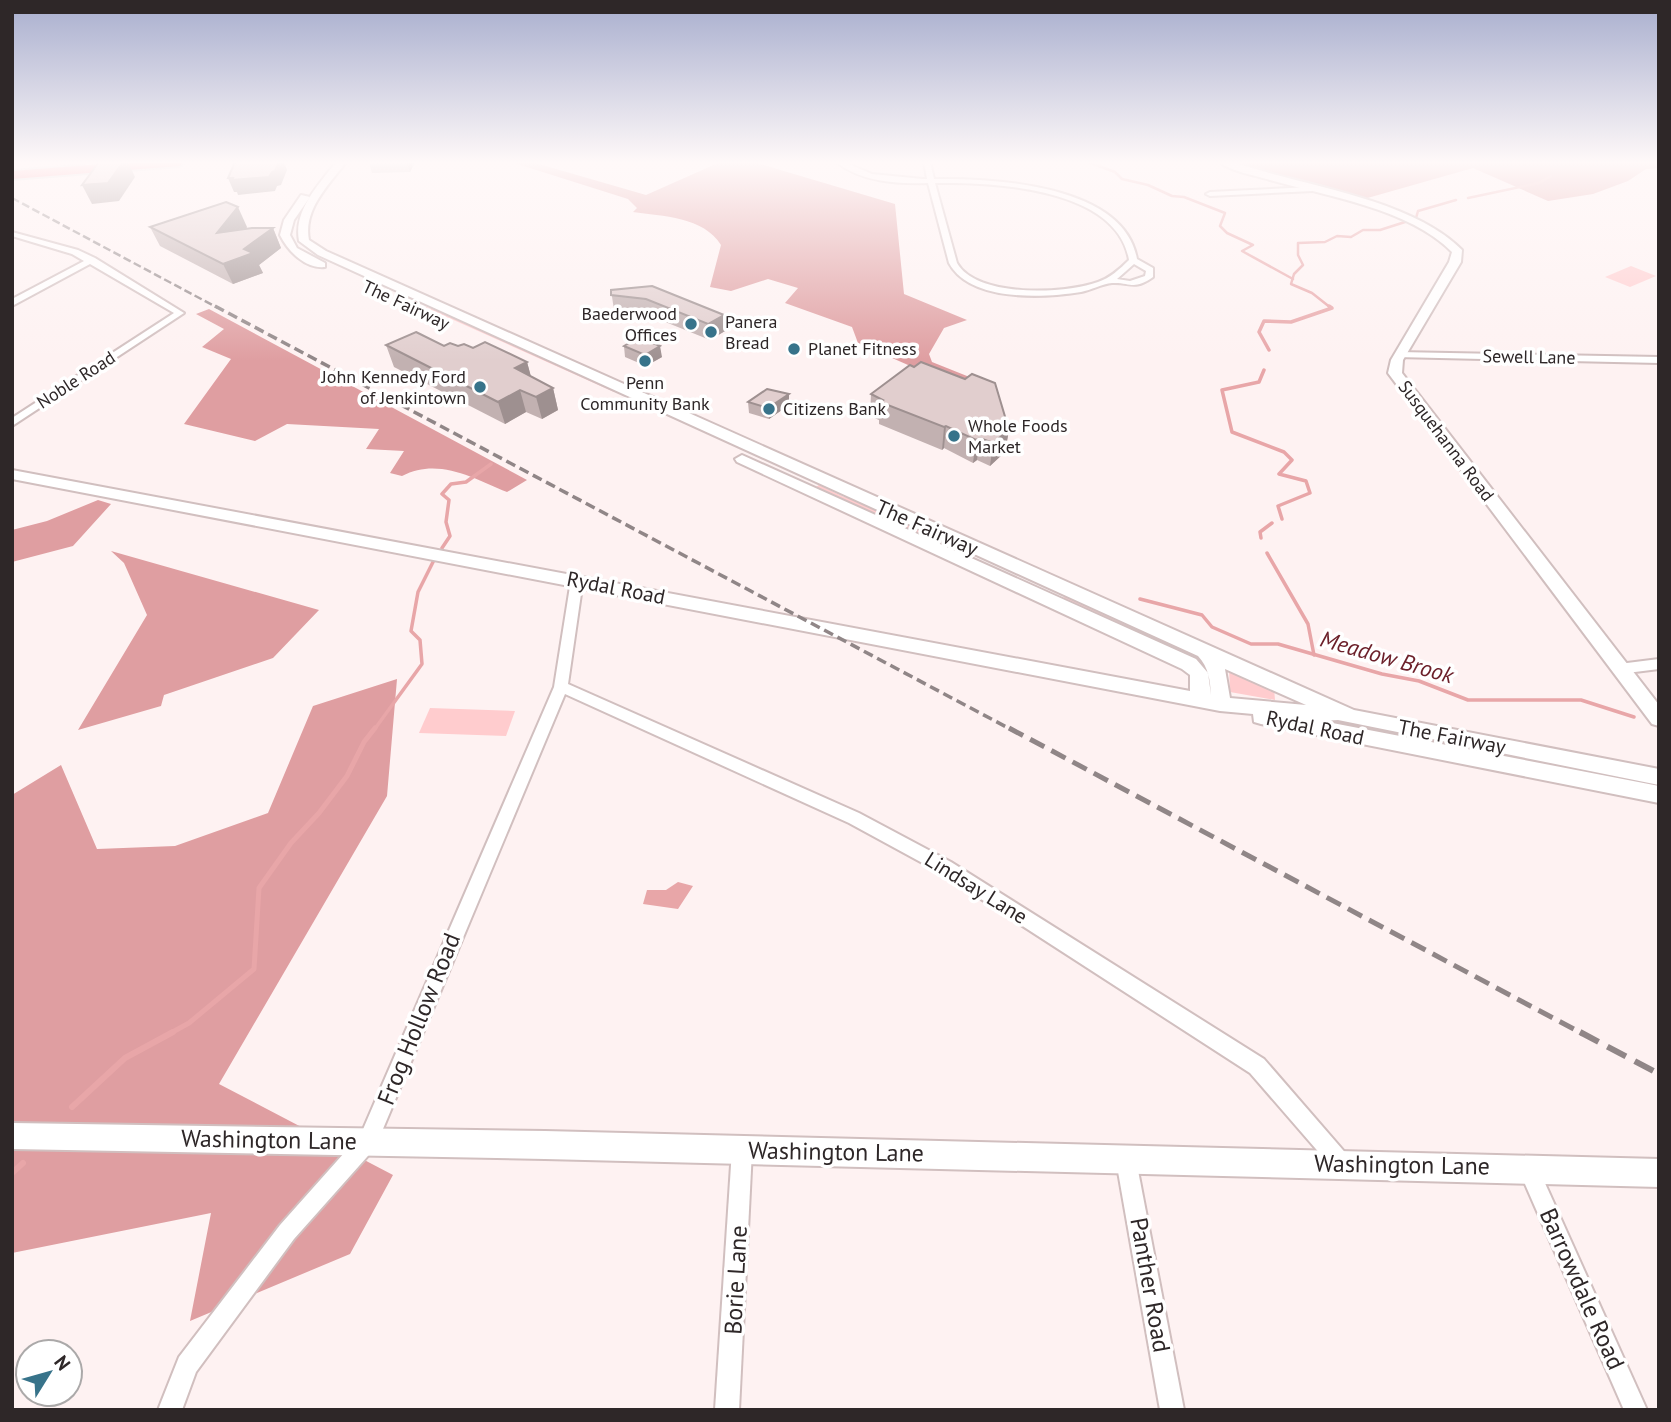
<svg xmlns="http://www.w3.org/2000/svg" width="1671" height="1422" viewBox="0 0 1671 1422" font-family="'PT Sans',sans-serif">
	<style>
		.green { fill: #ffccce }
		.forest { fill: #df9ea1 }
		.water { fill: #e8a6a8 }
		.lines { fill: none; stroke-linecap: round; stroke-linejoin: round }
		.stream-far3 { stroke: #e8a6a8; stroke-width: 2.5 }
		.stream-far2 { stroke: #e8a6a8; stroke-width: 3.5 }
		.stream-far1 { stroke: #e8a6a8; stroke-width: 5 }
		.stream { stroke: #e8a6a8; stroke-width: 6 }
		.street-casing { stroke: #d1bfbf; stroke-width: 4 }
		.secondary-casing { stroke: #d1bfbf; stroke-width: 4 }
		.highway-casing { stroke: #d5d4d4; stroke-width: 4 }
		.street { fill: #fff; fill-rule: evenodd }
		.secondary { fill: #fff; fill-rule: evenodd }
		.highway { fill: #f76777; fill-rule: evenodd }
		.rail-far3 { stroke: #908687; stroke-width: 2.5; stroke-dasharray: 8 3.5; stroke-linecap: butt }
		.rail-far2 { stroke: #908687; stroke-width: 3.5; stroke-dasharray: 10 5; stroke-linecap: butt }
		.rail-far1 { stroke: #908687; stroke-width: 5; stroke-dasharray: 16 8; stroke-linecap: butt }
		.rail { stroke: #908687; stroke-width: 6; stroke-dasharray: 21 10; stroke-linecap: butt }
		.wall { fill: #c2b1b1 }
		.shaded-wall { fill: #9e9090 }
		.building { fill: #e1cece; stroke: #9e9090; stroke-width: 2 }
		.poi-dot { fill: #37738a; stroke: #fff; stroke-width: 2.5 }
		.labels { text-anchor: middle; stroke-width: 7; stroke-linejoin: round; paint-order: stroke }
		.far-street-label { font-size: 18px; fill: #2e2728; stroke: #fff }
		.far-poi-label { font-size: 18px; fill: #2e2728; stroke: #fff; text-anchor: start }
		.street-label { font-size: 21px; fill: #2e2728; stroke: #fff }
		.water-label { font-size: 23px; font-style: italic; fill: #6c202a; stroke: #fff }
		.near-street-label { font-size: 24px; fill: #2e2728; stroke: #fff }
	</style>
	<rect width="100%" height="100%" fill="#fef2f2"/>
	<g class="green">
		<path d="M1631,266L1656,276L1630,287L1605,277Z"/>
		<path d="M420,305L462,319L510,344L512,342L617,390L614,392Z"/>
		<path d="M819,485L844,497L857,499L963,547L959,549L932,537L916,534L816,487Z"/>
		<path d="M1067,595L1200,656L1207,668L1065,602L1063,598Z"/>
		<path d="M1229,668L1274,688L1275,700L1230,692Z"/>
		<path d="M430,708L515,711L506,736L419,733Z"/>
	</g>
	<g class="forest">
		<path d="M511,162H532L646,195L718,163L716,162H754L895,204L904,294L967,320L944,328L929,354L932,362L997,388L999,405L858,343L852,327L785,303L798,288L768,279L731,291L710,287L721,245C704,217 662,216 633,212L637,208L628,199Z"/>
		<path d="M1231,162H1659V168L1646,169L1628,181L1593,194L1548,201L1473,168L1364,199Z"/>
		<path d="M209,309L527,480L507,492C473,478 438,457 402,476L390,473L404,451L366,449L379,429L287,424L255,441L184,424L231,359L202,347L224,329L196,314Z"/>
		<path d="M98,500L111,504L73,546L12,562V530L47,521Z"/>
		<path d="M111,551L319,610L273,658L164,695L161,706L78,730L147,615L124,563Z"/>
		<path d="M397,679L387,796L219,1084L393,1175L350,1254L190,1321L211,1213L12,1253V795L61,765L97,849L175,846L268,813L313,706Z"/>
	</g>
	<path class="water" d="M678,882L693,886L678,909L643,904L647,890H666Z"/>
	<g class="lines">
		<g class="stream-far3">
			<path d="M1088,162L1115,172L1122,179L1148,185L1172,196L1184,197L1225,213L1220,226L1227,233L1253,245L1242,251L1293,279"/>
			<path d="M1468,198L1539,183L1551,176"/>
			<path d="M1416,218L1418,211L1456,200"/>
			<path d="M1331,308L1312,293L1291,284L1294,274L1303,265L1298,255V243L1325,242L1337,236L1351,237L1363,230H1380L1405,222"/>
		</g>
		<g class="stream-far2">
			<path d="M1269,350L1259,332L1264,321L1291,322L1332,308L1329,306"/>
			<path d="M1264,370L1259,382L1222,390L1232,432L1284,452L1292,460L1279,474L1306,481L1310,493L1278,506L1282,519"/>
			<path d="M1261,538L1260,532L1272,523"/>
			<path d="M442,548L450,536L446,522L449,500L442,494L451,484L466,482L491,464"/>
			<path d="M1267,553L1308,624L1314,655"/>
			<path d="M1140,599L1202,615L1212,627L1251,644H1278L1382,674L1419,681L1468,700H1581L1634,717"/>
			<path d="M374,730L422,664L420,640L411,631L418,592L434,560"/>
		</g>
		<path class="stream-far1" d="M169,1034L189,1023L254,969L259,888L291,843L319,813L347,776L364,742L375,728"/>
		<g class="stream">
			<path d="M72,1107L125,1058L173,1032"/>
			<path d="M12,1173L23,1163"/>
		</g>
		<defs>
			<g id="street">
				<path d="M80,162H89L94,166L89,167Z"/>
				<path d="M836,162H844L872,174L923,179H927L924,162H930L934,179C992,178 1124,184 1137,259L1153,268V277C1133,291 1131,282 1112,283C1102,284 1091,290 1081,292C1043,298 970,302 949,263L928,183C896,184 862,182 836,162ZM935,183C991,182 1117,187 1129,260C1120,269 1110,278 1098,282C1065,294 977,298 957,263ZM1134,264L1146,271L1145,276L1130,281L1117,279Z"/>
				<path d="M1310,187L1313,191L1210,196L1206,194L1210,192Z"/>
				<path d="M12,232L78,250L95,258L184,313L12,426V418L174,313L90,264L12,306V299L84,261L72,254L12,236Z"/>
				<path d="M1399,352L1659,357V363L1396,357V353Z"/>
				<path d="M577,576L583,580L568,684L859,813L951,862L1264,1059L1349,1157L1352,1164L1349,1171L1342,1174L1335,1171L1250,1073L939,872L849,823L565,694L375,1148L294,1239L196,1372L182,1410H158L179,1357L280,1225L361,1134L554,687L571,580Z"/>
				<path d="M1659,659V669L1619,674L1612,669L1619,664Z"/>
				<path d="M742,1140L749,1143L752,1150L739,1410H715L732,1150L735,1143Z"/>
				<path d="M1126,1150L1133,1153L1136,1160L1184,1410H1160L1116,1160L1119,1153Z"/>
				<path d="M1528,1158L1535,1161L1647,1410H1624L1518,1168L1521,1161Z"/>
			</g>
			<g id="secondary">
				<path d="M336,162H346C329,185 303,209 309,240L326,251L1354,710L1659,769V785L1338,720L1322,721L1659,786V803L1261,724L1254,722L1253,714L1220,711L12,479V470L1190,691V675L1182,669L737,462L735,459L742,455L1196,659L1208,673L1211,695C1210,680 1209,668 1198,656L318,255L299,241C293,210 319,185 336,162ZM1225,669L1306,705L1230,698Z"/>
				<path d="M1219,162H1233C1302,186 1411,198 1462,250L1461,262L1403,360L1402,373L1659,705V726L1652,724L1388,373L1391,360L1449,262L1452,252C1410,209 1327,196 1270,180C1254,175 1233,172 1219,162Z"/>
				<path d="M301,195L310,197L294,220L290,235L297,248L325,263V267C305,269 288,251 280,235L284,220Z"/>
				<path d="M12,1123L545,1131L1659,1159V1187L545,1159L12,1149Z"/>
			</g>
			<path id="highway" d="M128,162H185L179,166L12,179V171Z"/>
		</defs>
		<use href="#street" class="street-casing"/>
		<use href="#secondary" class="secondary-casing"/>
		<use href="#highway" class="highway-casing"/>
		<use href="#street" class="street"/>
		<use href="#secondary" class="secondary"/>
		<use href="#highway" class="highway"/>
		<path class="rail-far3" d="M12,198L218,308"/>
		<path class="rail-far2" d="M215,306L1012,730"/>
		<path class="rail-far1" d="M1009,728L1583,1034"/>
		<path class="rail" d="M1580,1032L1659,1074"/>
	</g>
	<g class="wall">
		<path d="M369,162H415L410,172L372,173Z"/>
		<path d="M150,227H247L246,229L273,228L281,248L259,265L263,273L233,284L160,246Z"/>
		<path d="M611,290L724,315L725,331L710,340L648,315L614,310Z"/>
		<path d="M386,345L444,346L473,348L527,362L531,377L553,388L558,410L542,419L526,412L505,424L394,367Z"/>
		<path d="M624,346L662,357L646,366L625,357Z"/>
		<path d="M789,394V405L769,419L749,413L748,402Z"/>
		<path d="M871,394L1009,430L1005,452L990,466L977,460L973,463L944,448L942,450L879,424V420L870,416Z"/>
	</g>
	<g class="shaded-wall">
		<path d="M123,162H128L135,177L119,201L92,204L82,185Z"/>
		<path d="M279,162H284L287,170L281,185L277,186L275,191L238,195L237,192H234L228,178L272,172Z"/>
		<path d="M406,162H415L410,172Z"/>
		<path d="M238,207L247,227L227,253L217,233Z"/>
		<path d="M273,228L281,248L259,265L263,273L233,284L223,264Z"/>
		<path d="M724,315L725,331L710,340L708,324Z"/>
		<path d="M660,346L662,357L646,366L645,355Z"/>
		<path d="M527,362L533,384L515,368Z"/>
		<path d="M553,388L558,410L542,419L536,397Z"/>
		<path d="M520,390L526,412L505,424L498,402Z"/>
		<path d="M789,394V405L769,419L768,408Z"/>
		<path d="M946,426L944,448L942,450L944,427Z"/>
		<path d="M1009,430L1005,452L990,466L993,443Z"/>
		<path d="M980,438L977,460L973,463L976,440Z"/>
	</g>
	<g class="building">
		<path d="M99,162H123L108,183L82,185Z"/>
		<path d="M235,162H279L275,171L272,172L269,177L232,180L233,178H228Z"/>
		<path d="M226,202L238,207L217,233L252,228H273L244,249L253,253L223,264L150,227Z"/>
		<path d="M652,286L724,315L708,324L646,299L611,295V290Z"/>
		<path d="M416,332L444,346L450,343L458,346L464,344L473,348L485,342L527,362L515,368L553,388L536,397L520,390L498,402L386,345Z"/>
		<path d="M639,337L660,346L645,355L624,346Z"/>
		<path d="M921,362L965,379L972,374L995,383L1009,430L993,443L980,438L976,440L946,426L944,427L880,402L883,400L871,394L910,365L914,367Z"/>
		<path d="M767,389L789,394L768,408L748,402Z"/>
	</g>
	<linearGradient id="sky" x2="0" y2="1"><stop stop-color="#a8aece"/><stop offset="0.45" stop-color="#fff9f9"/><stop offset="1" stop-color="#fff9f9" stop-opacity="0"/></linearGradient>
	<rect width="1671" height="361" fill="url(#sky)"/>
	<g class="poi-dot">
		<circle cx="691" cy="324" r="7"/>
		<circle cx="711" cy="332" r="7"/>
		<circle cx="794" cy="349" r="7"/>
		<circle cx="645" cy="361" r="7"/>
		<circle cx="480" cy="387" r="7"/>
		<circle cx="769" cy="409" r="7"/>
		<circle cx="954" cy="436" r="7"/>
	</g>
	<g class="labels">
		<g class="far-street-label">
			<text transform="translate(406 305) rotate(25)" y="6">The Fairway</text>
			<text transform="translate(1529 357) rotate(1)" y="6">Sewell Lane</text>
			<text transform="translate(76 380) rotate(-33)" y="6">Noble Road</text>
			<text transform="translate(1446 441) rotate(53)" y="6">Susquehanna Road</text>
		</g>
		<g class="far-poi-label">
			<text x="677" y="320" text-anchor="end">Baederwood<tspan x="677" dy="21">Offices</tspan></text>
			<text x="725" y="328">Panera<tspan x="725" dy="21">Bread</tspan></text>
			<text x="808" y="355">Planet Fitness</text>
			<text x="466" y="383" text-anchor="end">John Kennedy Ford<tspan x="466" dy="21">of Jenkintown</tspan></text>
			<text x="645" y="389" text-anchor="middle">Penn<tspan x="645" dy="21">Community Bank</tspan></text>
			<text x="783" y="415">Citizens Bank</text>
			<text x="968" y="432">Whole Foods<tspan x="968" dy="21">Market</tspan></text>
		</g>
		<g class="street-label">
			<text transform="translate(927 528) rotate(24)" y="7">The Fairway</text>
			<text transform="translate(616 588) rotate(11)" y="7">Rydal Road</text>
			<text transform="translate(1315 728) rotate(12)" y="7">Rydal Road</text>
			<text transform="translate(1452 737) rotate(11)" y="7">The Fairway</text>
			<text transform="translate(976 888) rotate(32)" y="7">Lindsay Lane</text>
		</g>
		<g class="water-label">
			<text transform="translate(1387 657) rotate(16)" y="8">Meadow Brook</text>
		</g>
		<g class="near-street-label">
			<text transform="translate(419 1019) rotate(-68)" y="8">Frog Hollow Road</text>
			<text transform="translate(269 1140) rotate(1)" y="8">Washington Lane</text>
			<text transform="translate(836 1152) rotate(1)" y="8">Washington Lane</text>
			<text transform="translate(1402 1165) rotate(1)" y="8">Washington Lane</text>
			<text transform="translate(736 1280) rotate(-87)" y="8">Borie Lane</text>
			<text transform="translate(1150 1285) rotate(80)" y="8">Panther Road</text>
			<text transform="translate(1582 1289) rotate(66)" y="8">Barrowdale Road</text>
		</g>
	</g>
	<rect width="1671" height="1422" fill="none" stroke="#2e2728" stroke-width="28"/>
	<g transform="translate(49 1373) rotate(53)"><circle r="33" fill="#ffffff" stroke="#aba9a9" stroke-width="2"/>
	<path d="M0-5L12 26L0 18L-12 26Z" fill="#37738a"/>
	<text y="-10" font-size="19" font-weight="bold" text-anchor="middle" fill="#2e2728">N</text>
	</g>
</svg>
